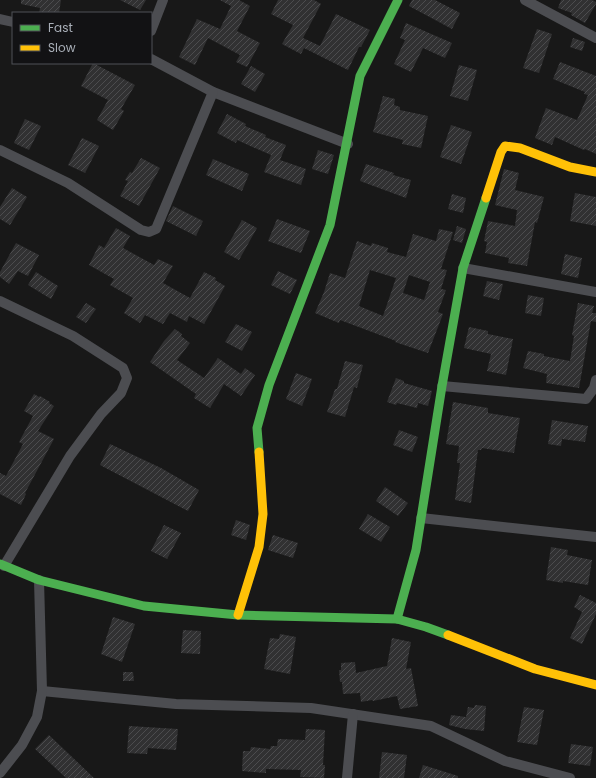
<svg xmlns="http://www.w3.org/2000/svg" width="596" height="778" viewBox="0 0 596 778" font-family="Poppins,sans-serif">
	<style>
		.building { fill: url(#building-hatch); fill-rule: evenodd }
		.lines { fill: none; stroke-linecap: round; stroke-linejoin: round }
		.street { stroke: #4c4d51; stroke-width: 10 }
		.fast { stroke: #4caf50; stroke-width: 9 }
		.slow { stroke: #ffc107; stroke-width: 9 }
	</style>
	<defs>
		<pattern id="building-hatch" width="6" height="6" patternUnits="userSpaceOnUse"><rect width="6" height="6" fill="#313132"/><path d="M-1 1l2-2M0 6l6-6M5 7l2-2" fill="none" stroke="#4c4c4e"/></pattern>
	</defs>
	<rect width="100%" height="100%" fill="#181818"/>
	<g class="building">
		<path d="M21,0H61L59,13H39L40,8L21,4Z"/>
		<path d="M120,0H146L140,10Z"/>
		<path d="M220,0H239L250,6L237,31L260,43L247,67L236,62L240,55L208,38L195,65L179,57L197,19L220,29L231,6Z"/>
		<path d="M278,0H314L321,4L303,38L320,46L336,14L370,30L361,47H359L348,70L304,48L301,54L282,44L293,25L271,14Z"/>
		<path d="M412,0H435L460,13L452,29L409,6Z"/>
		<path d="M561,0H592L596,2V4L585,23L571,15L572,13L558,8Z"/>
		<path d="M406,23L452,43L445,58L423,48L411,72L394,64L405,40L400,38Z"/>
		<path d="M537,29L552,34L539,73L523,68Z"/>
		<path d="M573,38L585,42L582,51L570,47Z"/>
		<path d="M560,62L596,76V154L585,149L584,150L555,137L552,145L535,138L546,108L577,120L588,95L584,94L585,92L553,79Z"/>
		<path d="M93,63L135,85L121,109L124,111L113,130L97,120L108,100L81,86Z"/>
		<path d="M459,65L477,70L468,101L450,96Z"/>
		<path d="M251,66L265,74L255,92L241,84Z"/>
		<path d="M383,96L395,99L394,105L400,107V110L428,116L421,148L402,144L403,140L373,132Z"/>
		<path d="M227,114L246,124L245,126L266,135L265,137L286,145L280,160L306,169L301,185L264,172L271,155L237,140L236,143L217,133Z"/>
		<path d="M25,119L41,126L29,150L14,143Z"/>
		<path d="M451,125L472,132L461,164L440,157Z"/>
		<path d="M82,138L99,146L85,173L68,165Z"/>
		<path d="M318,150L334,155L328,174L312,169Z"/>
		<path d="M141,158L160,168L139,206L120,196L128,181L125,180L130,172L132,173Z"/>
		<path d="M213,159L249,174L242,191L206,175Z"/>
		<path d="M366,164L394,173L393,175L411,180L406,198L360,181Z"/>
		<path d="M504,169L519,173L515,190L544,197L537,223L535,222L527,266L508,263L509,258L485,253L487,242L484,241L488,221L515,226L517,210L495,205Z"/>
		<path d="M12,188L27,197L10,225L0,219V207Z"/>
		<path d="M575,193L596,197V226L570,221Z"/>
		<path d="M452,194L466,198L463,213L448,209Z"/>
		<path d="M173,206L203,221L196,236L166,221Z"/>
		<path d="M277,219L310,231L301,253L268,241Z"/>
		<path d="M242,220L257,228L239,260L224,252Z"/>
		<path d="M457,226L466,229L462,243L453,240Z"/>
		<path d="M116,228L130,236L123,248L154,265L158,259L173,266L163,283L190,298L204,272L216,278L215,280L225,286L204,324L189,316L187,322L170,313L163,324L145,315L140,323L124,313L133,298L110,285L114,279L89,265L99,245L104,248Z"/>
		<path d="M439,229L453,232L441,269L447,270L441,289L446,290L438,312L443,314L428,353L395,342L396,341L340,320L339,323L315,313L324,292L330,273L345,278L357,241L371,246L372,243L388,248L387,252L406,257L413,234L436,241ZM370,270L396,278L383,316L359,306ZM409,275L430,282L424,300L403,293Z"/>
		<path d="M16,243L39,255L28,276L18,271L9,284L0,277V272Z"/>
		<path d="M565,254L582,258L578,278L561,274Z"/>
		<path d="M278,271L297,280L290,294L271,285Z"/>
		<path d="M36,272L58,286L51,299L28,285Z"/>
		<path d="M487,281L503,284L499,300L483,296Z"/>
		<path d="M528,295L544,298L541,316L525,313Z"/>
		<path d="M86,303L96,309L86,323L76,317Z"/>
		<path d="M578,303L594,306L592,313H596V322L591,321L579,388L546,383L547,374L523,368L528,351L544,354V356L570,361L574,336L572,335Z"/>
		<path d="M236,324L252,332L242,351L225,342Z"/>
		<path d="M469,327L488,331V334L513,339L506,375L487,371L491,354L464,348Z"/>
		<path d="M175,329L182,334L181,336L190,343L177,360L204,378L218,358L241,374L245,368L255,375L241,396L224,384L210,408L194,398L196,394L150,362L164,341Z"/>
		<path d="M345,361L363,365L357,388L354,387L345,417L327,412L335,389H337Z"/>
		<path d="M296,373L312,379L302,406L286,399Z"/>
		<path d="M396,378L404,381V383L432,391L428,406L418,403L417,408L397,403L396,405L387,402Z"/>
		<path d="M34,394L39,397L40,396L50,402L49,403L54,406L38,431L54,439L25,493L26,494L21,505L0,494V473L6,476L23,444L19,442L33,416L24,411Z"/>
		<path d="M453,402L488,408V413L520,418L514,453L482,448L481,450H478L471,503L455,500L460,463H457L459,446L446,444Z"/>
		<path d="M552,420L588,426L585,442L562,439L561,446L548,444Z"/>
		<path d="M399,430L418,437L412,452L393,445Z"/>
		<path d="M110,444L161,468L199,490L188,511L100,465Z"/>
		<path d="M385,487L408,503L398,516L376,501Z"/>
		<path d="M368,514L390,527L381,542L359,529Z"/>
		<path d="M236,520L250,525L246,540L231,535Z"/>
		<path d="M164,525L181,533L167,559L151,551Z"/>
		<path d="M273,535L298,543L293,558L268,550Z"/>
		<path d="M551,547L568,550L567,555L592,560L588,585L563,581V583L546,580Z"/>
		<path d="M580,595L596,603V614L582,644L570,638L582,612L574,607Z"/>
		<path d="M113,617L135,624L122,662L101,654Z"/>
		<path d="M183,630L201,631L200,654L181,653Z"/>
		<path d="M280,634L296,637L290,674L264,669L270,638L279,639Z"/>
		<path d="M392,638L411,642L406,669L411,668L418,706L400,709L397,696L373,701L372,700L361,702L360,693L343,694L342,682H340L339,670H341V663L355,662L356,673L387,666Z"/>
		<path d="M123,672H133L134,681H123Z"/>
		<path d="M475,705L486,706L484,731L465,729L449,725L451,715L466,717L468,707L474,708Z"/>
		<path d="M524,707L544,710L537,745L517,742Z"/>
		<path d="M129,726L178,729L176,750L148,748L147,754L127,753Z"/>
		<path d="M306,729L325,730L323,765H325L324,778L300,777L301,770L266,769V773L242,771L243,751H250L251,747L270,749L271,746H277L278,739L305,740Z"/>
		<path d="M49,735L94,778H66L35,749Z"/>
		<path d="M571,744L593,747L590,766L568,763Z"/>
		<path d="M382,752L407,755L404,778H379Z"/>
		<path d="M423,765L458,776V778H419Z"/>
	</g>
	<g class="lines">
		<g class="street">
			<path d="M525,0L596,38"/>
			<path d="M0,19L13,22"/>
			<path d="M151,31L163,0"/>
			<path d="M151,59L213,92L348,144"/>
			<path d="M0,150L68,183L141,230L149,232L156,229L213,92"/>
			<path d="M463,268L596,292"/>
			<path d="M0,301L73,336L123,368L127,378L121,393L101,414L70,456L4,566"/>
			<path d="M442,386L586,399L594,388L596,380"/>
			<path d="M421,518L596,537"/>
			<path d="M42,691L176,704L311,708L431,726L505,761L570,778"/>
			<path d="M0,773L22,745L37,717L42,691L39,580"/>
			<path d="M347,778L353,714"/>
		</g>
		<g class="fast">
			<path d="M259,452L257,428L269,385L330,225L360,76L398,0"/>
			<path d="M0,564L39,580L144,606L238,615L397,619L426,627L448,635"/>
			<path d="M397,619L416,550L442,386L463,268L486,198"/>
		</g>
		<g class="slow">
			<path d="M486,198L501,152L505,146L520,148L570,167L596,172"/>
			<path d="M238,615L259,547L263,514L259,452"/>
			<path d="M448,635L535,669L596,685"/>
		</g>
	</g>
	<rect x="12" y="12" width="140" height="52" fill="#121214" stroke="#4e5156"/>
	<rect x="20" y="25" width="20" height="6" fill="#4caf50" stroke="#4e5156"/>
	<text x="48" y="32" font-size="12" fill="#a9afb8">Fast</text>
	<rect x="20" y="45" width="20" height="6" fill="#ffc107" stroke="#4e5156"/>
	<text x="48" y="52" font-size="12" fill="#a9afb8">Slow</text>
</svg>
